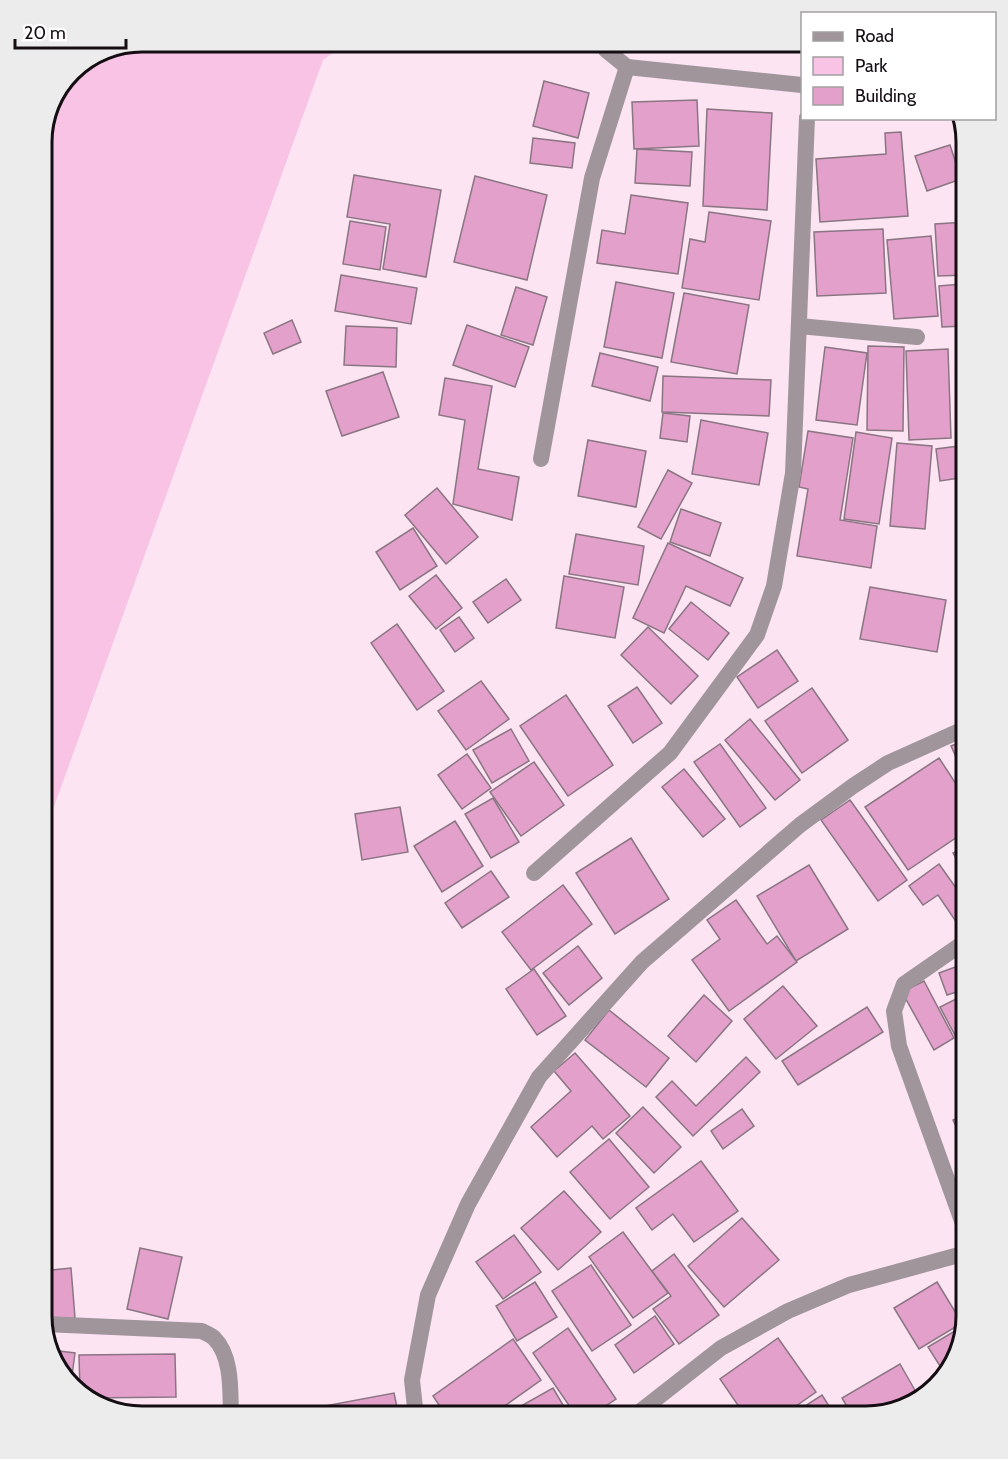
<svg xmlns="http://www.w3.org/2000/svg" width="1008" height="1459" viewBox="0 0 1008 1459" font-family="Cabin,sans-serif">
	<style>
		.green { fill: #f8c3e4 }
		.building { fill: #e3a0cb; stroke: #8a7582; stroke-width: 1.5 }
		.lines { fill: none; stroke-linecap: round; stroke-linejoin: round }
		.minor { stroke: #9f959b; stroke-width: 16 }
		.rim { fill: none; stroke: #140d12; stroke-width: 3 }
	</style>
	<rect width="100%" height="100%" fill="#fce4f2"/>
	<path class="green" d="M143,42H347L323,60L42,840V136L52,99L76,67Z"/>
	<g class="building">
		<path d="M544,81L589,93L578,138L533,126Z"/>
		<path d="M697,100L699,146L634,149L632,102Z"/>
		<path d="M707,109L772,113L767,210L703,206Z"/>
		<path d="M901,132L908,216L820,222L816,159L886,154L885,133Z"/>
		<path d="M533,138L575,143L572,168L530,163Z"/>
		<path d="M950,145L961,179L927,191L915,156Z"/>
		<path d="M637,149L692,152L690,186L635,183Z"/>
		<path d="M354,175L441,190L426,277L383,269L390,224L347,217Z"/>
		<path d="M475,176L547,195L527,280L454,262Z"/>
		<path d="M631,195L688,203L678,274L597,263L602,230L625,234Z"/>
		<path d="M709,212L771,221L759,300L682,288L690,239L705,242Z"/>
		<path d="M350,221L386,227L380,270L343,264Z"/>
		<path d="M966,222V275L938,276L935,224Z"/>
		<path d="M883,229L886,293L817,296L814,232Z"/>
		<path d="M931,236L938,316L894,319L887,240Z"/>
		<path d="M341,275L417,288L411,324L335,311Z"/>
		<path d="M616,282L674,293L662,358L604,347Z"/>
		<path d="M962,284L965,326L942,327L939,286Z"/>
		<path d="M516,287L547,297L533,345L501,335Z"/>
		<path d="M684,293L749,305L737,374L671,362Z"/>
		<path d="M292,320L301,342L273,354L264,333Z"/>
		<path d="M467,325L529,347L515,387L453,365Z"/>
		<path d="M346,326L397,328L396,367L344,365Z"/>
		<path d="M868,346L904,347L903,431L867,430Z"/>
		<path d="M825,347L867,353L857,425L816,420Z"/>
		<path d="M948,349L951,438L909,440L906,351Z"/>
		<path d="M956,350H966V435H957Z"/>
		<path d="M600,353L658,367L650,401L592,386Z"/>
		<path d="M383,372L399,417L342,436L326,391Z"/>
		<path d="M663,376L771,380L769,416L662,412Z"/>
		<path d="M445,378L492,386L478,469L519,477L512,520L453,504L465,420L439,415Z"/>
		<path d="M663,413L690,416L687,442L660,438Z"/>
		<path d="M701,420L768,433L759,485L692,474Z"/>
		<path d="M808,431L853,438L840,520L877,526L871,568L797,556L808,489L799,487Z"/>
		<path d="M856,432L892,438L879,524L844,519Z"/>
		<path d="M588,440L646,451L636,507L578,496Z"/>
		<path d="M897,443L932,446L925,529L890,526Z"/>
		<path d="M966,445V477L940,481L936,449Z"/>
		<path d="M668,470L692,483L661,539L638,527Z"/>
		<path d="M437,488L478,537L446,564L405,515Z"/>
		<path d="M681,509L721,523L710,556L670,542Z"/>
		<path d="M413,528L437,566L400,590L376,552Z"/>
		<path d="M576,534L644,546L638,585L569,574Z"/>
		<path d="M668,543L743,578L730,606L686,586L664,633L633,618Z"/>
		<path d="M436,575L462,608L436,629L409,596Z"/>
		<path d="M564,576L624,587L615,638L556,628Z"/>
		<path d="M506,579L521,600L488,623L473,602Z"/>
		<path d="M870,587L946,600L937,652L860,639Z"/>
		<path d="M691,602L729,633L708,660L669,629Z"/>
		<path d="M459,617L474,638L455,652L440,630Z"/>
		<path d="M397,624L444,691L417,710L371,643Z"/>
		<path d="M648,627L698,676L671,704L621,655Z"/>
		<path d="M777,650L798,681L758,708L737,677Z"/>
		<path d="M481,681L509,719L466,750L438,711Z"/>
		<path d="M637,687L662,723L633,743L608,706Z"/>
		<path d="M812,688L848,740L802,773L765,721Z"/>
		<path d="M566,695L613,765L568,796L520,726Z"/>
		<path d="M750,719L800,780L775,800L725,740Z"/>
		<path d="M511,729L529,761L492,783L473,750Z"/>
		<path d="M966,740V779L951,746Z"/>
		<path d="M720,744L766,808L740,827L694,762Z"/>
		<path d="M467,754L491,788L462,809L438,775Z"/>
		<path d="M939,758L966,799V831L908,870L865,807Z"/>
		<path d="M534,762L564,805L521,836L490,792Z"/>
		<path d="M684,769L725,819L703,837L662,787Z"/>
		<path d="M493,798L519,842L491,858L465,814Z"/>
		<path d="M850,800L907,880L878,901L821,820Z"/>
		<path d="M400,807L408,852L362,860L355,814Z"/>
		<path d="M455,821L483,866L442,892L414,846Z"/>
		<path d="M631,838L669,899L615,934L576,873Z"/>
		<path d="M966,846V875L953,853Z"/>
		<path d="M939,864L966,902V921L959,926L938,895L923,905L909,886Z"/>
		<path d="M809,865L848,929L796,961L757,896Z"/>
		<path d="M491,871L509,897L462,928L445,903Z"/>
		<path d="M563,885L592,924L531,970L502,932Z"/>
		<path d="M736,900L767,944L777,936L797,962L729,1011L692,960L720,939L707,920Z"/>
		<path d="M578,946L602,978L569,1005L543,973Z"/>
		<path d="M966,963V989L947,995L939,973Z"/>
		<path d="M534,969L566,1016L537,1035L506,989Z"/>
		<path d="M924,981L954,1038L934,1050L902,992Z"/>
		<path d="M783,986L817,1026L776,1059L744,1019Z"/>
		<path d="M966,994V1035L957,1039L940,1007Z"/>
		<path d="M704,995L732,1021L696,1062L668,1036Z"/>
		<path d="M867,1007L883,1032L798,1085L782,1061Z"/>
		<path d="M609,1010L669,1058L646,1087L585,1040Z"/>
		<path d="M575,1053L630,1116L603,1139L592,1126L557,1157L531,1127L571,1091L554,1071Z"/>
		<path d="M746,1057L760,1072L693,1136L656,1097L672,1081L696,1106Z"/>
		<path d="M643,1107L681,1147L654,1173L616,1133Z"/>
		<path d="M742,1109L754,1126L723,1149L711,1131Z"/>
		<path d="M966,1114V1139L963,1140L953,1120Z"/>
		<path d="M609,1139L649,1187L610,1219L570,1172Z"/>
		<path d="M701,1161L738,1211L694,1242L673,1214L652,1230L636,1208Z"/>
		<path d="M564,1191L601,1232L558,1270L521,1228Z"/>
		<path d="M742,1218L779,1260L724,1307L688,1266Z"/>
		<path d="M623,1232L668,1293L633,1318L589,1257Z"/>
		<path d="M514,1235L541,1272L503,1299L476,1262Z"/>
		<path d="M140,1248L182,1257L168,1319L127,1309Z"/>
		<path d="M674,1254L719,1315L679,1344L653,1309L671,1296L652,1271Z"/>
		<path d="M591,1265L631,1325L592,1351L552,1291Z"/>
		<path d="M71,1268L75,1318L43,1321L42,1271Z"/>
		<path d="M535,1282L557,1317L517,1341L496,1306Z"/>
		<path d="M937,1282L962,1323L919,1349L894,1308Z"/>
		<path d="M655,1316L674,1344L634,1373L615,1345Z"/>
		<path d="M963,1326L952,1367L945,1374L928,1347Z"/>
		<path d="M568,1328L616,1399L589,1417H577L533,1353Z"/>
		<path d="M778,1338L816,1392L780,1417H746L720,1379Z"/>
		<path d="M513,1339L541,1380L489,1417H447L433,1396Z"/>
		<path d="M51,1350L75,1353L71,1383L55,1366Z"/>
		<path d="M175,1354L176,1397L87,1398L80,1391L79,1355Z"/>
		<path d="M900,1364L920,1399L915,1404L866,1417H853L842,1398Z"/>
		<path d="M553,1388L570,1417H508L507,1414Z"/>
		<path d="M394,1393L399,1417H266Z"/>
		<path d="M822,1395L836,1417H788Z"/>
	</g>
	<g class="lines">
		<g class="minor">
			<path d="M601,42L606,50L627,67L802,85"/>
			<path d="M799,326L917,337"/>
			<path d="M541,459L592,178L627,67"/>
			<path d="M534,873L670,753L757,635L774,586L793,473L807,118"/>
			<path d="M966,1232L899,1046L894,1011L904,984L966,941"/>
			<path d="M44,1324L202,1331C205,1333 211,1335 214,1338C233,1357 230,1393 231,1417"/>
			<path d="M416,1417L412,1380L428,1295L468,1204L539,1077L642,962L800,825L853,786L888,763L966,728"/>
			<path d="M633,1417L721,1348L788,1311L849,1285L966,1253"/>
		</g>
	</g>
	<path d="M0 0H1008V1459H0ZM142 52H866A90 90 0 0 1 956 142V1316A90 90 0 0 1 866 1406H142A90 90 0 0 1 52 1316V142A90 90 0 0 1 142 52Z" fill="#ececec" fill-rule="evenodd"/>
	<path class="rim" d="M142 52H866A90 90 0 0 1 956 142V1316A90 90 0 0 1 866 1406H142A90 90 0 0 1 52 1316V142A90 90 0 0 1 142 52Z"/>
	<rect x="801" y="12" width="195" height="108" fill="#ffffff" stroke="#a19ea0" stroke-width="1.5"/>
	<rect x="813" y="32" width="30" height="9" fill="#9f959b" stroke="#a19ea0" stroke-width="1.5"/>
	<text x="855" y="42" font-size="18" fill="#140d12">Road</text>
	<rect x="813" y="57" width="30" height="18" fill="#f8c3e4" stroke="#a19ea0" stroke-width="1.5"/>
	<text x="855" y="72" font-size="18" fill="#140d12">Park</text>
	<rect x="813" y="87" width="30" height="18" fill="#e3a0cb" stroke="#a19ea0" stroke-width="1.5"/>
	<text x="855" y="102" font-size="18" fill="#140d12">Building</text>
	<path d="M15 39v9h111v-9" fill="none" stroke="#140d12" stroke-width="3"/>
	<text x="24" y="39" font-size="18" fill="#140d12" stroke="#ffffff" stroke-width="4.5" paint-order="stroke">20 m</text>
</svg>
